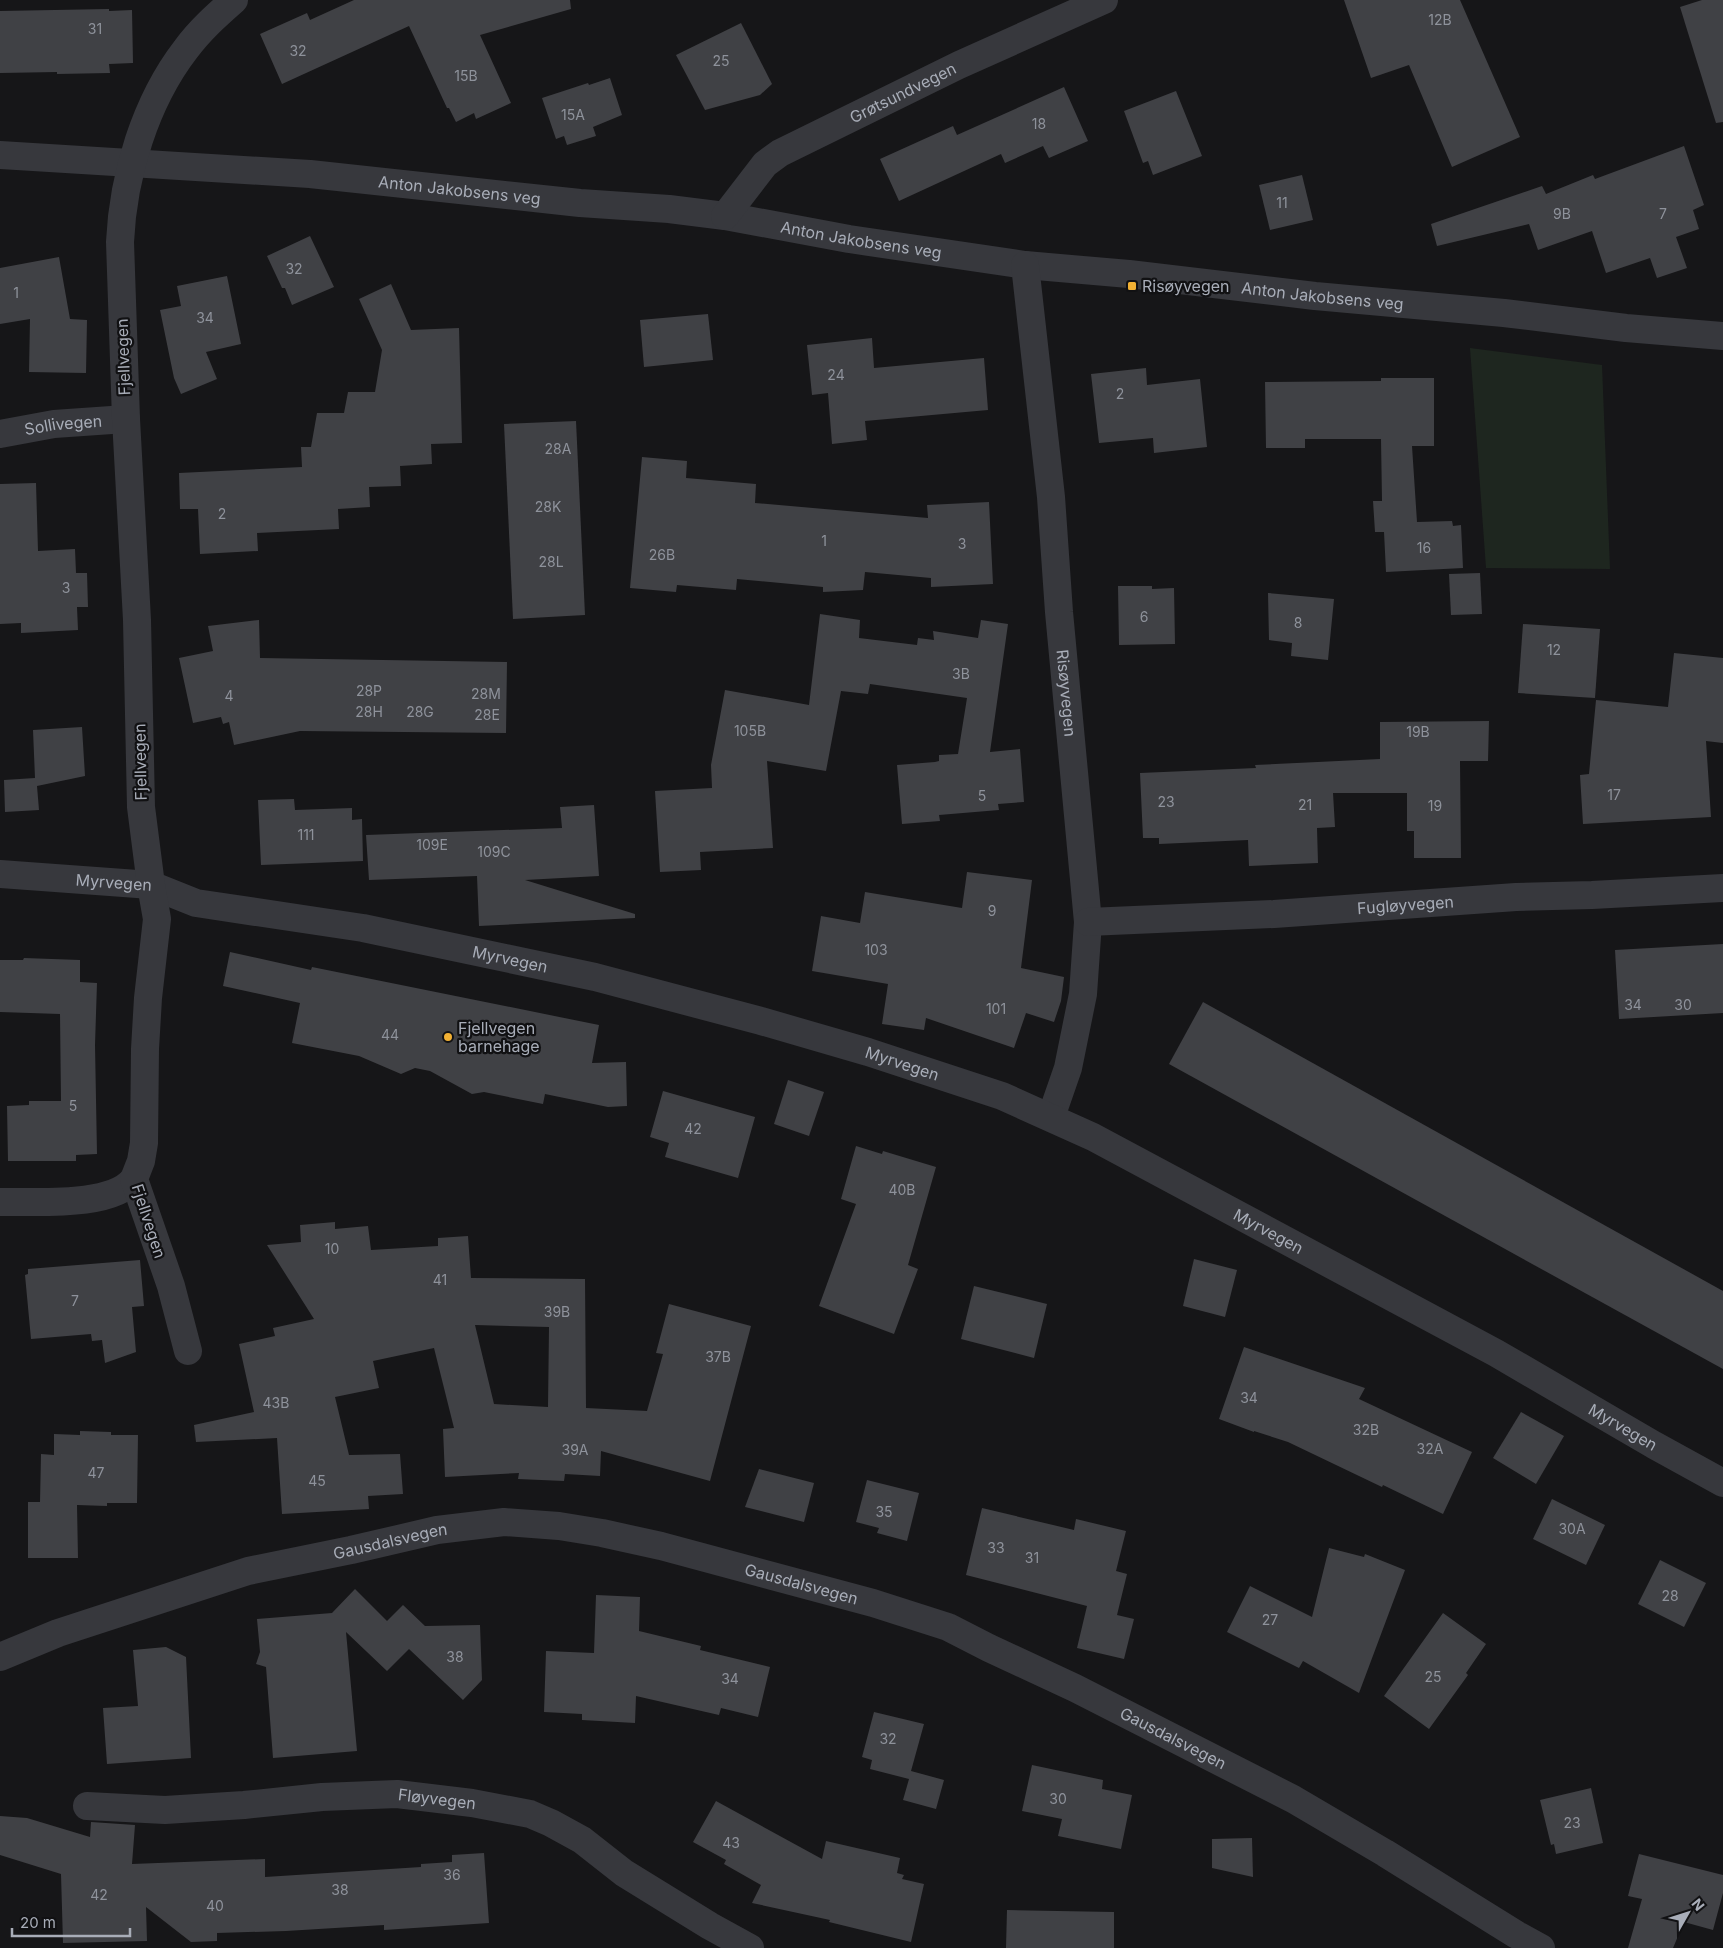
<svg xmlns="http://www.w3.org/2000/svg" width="1723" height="1948" viewBox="0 0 1723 1948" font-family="Inter,sans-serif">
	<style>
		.green { fill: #1e261f }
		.building { fill: #404145; fill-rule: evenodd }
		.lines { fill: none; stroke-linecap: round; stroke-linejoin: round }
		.minor { stroke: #37383d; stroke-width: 28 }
		.poi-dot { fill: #f2b134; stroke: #111113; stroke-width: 2 }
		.labels { text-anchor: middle; stroke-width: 4.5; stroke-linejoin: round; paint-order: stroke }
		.number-label { font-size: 14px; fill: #8e929b }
		.street-label { font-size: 16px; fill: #a8adb8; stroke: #111113 }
		.poi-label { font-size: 16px; fill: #a8adb8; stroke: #111113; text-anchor: start }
	</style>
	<rect width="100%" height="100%" fill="#161618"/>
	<path class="green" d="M1470,348L1602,365L1610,569L1486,568Z"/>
	<g class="building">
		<path d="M354,0H570L571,9L480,35L511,103L476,119L474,113L456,122L449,108H447L409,26L282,84L260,34L307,13L310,20Z"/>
		<path d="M1344,0H1460L1520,137L1452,167L1409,65L1371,78Z"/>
		<path d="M1702,0H1723V122L1716,123L1680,7Z"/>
		<path d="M109,9V11L132,10L133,63L109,64L110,73L57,74V72L0,73V11Z"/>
		<path d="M741,23L772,84L760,95L705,110L676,55Z"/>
		<path d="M610,78L622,115L593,127L596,136L567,145L564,136L556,139L542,98L588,83L589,85Z"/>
		<path d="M1064,87L1088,141L1049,158L1043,146L1005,163L1001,154L899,201L880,159L953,126L957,135Z"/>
		<path d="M1176,91L1202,156L1153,175L1148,161L1143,163L1124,111Z"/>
		<path d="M1684,146L1704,205L1693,210L1699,229L1676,237L1687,268L1657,278L1650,258L1606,273L1592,231L1538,250L1529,224L1437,246L1431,224L1542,186L1546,194L1593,175L1595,179Z"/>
		<path d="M1302,175L1313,220L1270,230L1259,185Z"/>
		<path d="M310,236L334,287L292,305L285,288H282L267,256Z"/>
		<path d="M59,257L70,319L87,320L86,373L29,372L30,319L0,324V268Z"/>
		<path d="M227,276L241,344L206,352L217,379L181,394L174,378L160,310L181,306L177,286Z"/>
		<path d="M391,284L411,330L459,328L462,443L431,444L432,464L400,466L401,486L369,487L370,507L338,509L339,529L257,533L258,551L200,554L198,509H180L179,473L302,467L301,447H311L317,413H344L348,392H375L382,350L359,299Z"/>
		<path d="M708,314L713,360L644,367L640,320Z"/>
		<path d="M872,338L874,368L984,358L988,410L865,421L867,440L832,444L828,393L812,395L807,345Z"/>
		<path d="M1146,368L1147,385L1200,379L1207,447L1154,453L1153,438L1099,443L1091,374Z"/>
		<path d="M1381,378H1434V446H1412L1417,522L1452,521L1453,526L1461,525L1463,568L1386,572L1384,532H1375L1373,501H1382L1381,439H1305V448H1266L1265,382L1381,381Z"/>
		<path d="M576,421L585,615L513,619L504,424Z"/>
		<path d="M642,457L687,461L686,478L756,484L755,503L928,518L927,505L989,502L993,584L931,587V578L865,572L863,590L823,592V587L737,579L736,590L677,585L676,592L630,588Z"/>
		<path d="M36,483L38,551L75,549L76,573H87L88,607H77L78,630L21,633V623L0,624V484Z"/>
		<path d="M1480,573L1482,614L1451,615L1449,574Z"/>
		<path d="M1118,586H1152V589L1174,588L1175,644L1119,645Z"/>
		<path d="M1268,593L1334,599L1328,660L1291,656L1292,643L1269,640Z"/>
		<path d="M820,614L860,620L859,638L917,645L918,638L934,640L933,631L978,638L981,620L1008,624L990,752L1020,749L1024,802L998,804L999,810L939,815L940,821L902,824L897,765L935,762L939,761V755L958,754L967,698L870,684L868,694L841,691L826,771L767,761L773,848L700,852L701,870L660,872L655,791L712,788L711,765L725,690L809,705Z"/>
		<path d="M259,620L260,658L507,662L506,733L300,731L234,745L229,722L223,724L221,717L193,723L179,658L213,651L208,626Z"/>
		<path d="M1523,624L1600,629L1595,698L1518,693Z"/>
		<path d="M1674,653L1723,658V743L1706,741L1711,817L1583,824L1580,775L1589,774L1596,700L1668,707Z"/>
		<path d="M1489,721L1488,761H1460L1461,858H1414V831H1407V793H1333L1335,827L1317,828L1318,863L1249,866L1248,840L1159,844V838H1143L1140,773L1256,768L1255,765L1380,759V722Z"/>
		<path d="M82,727L85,776L37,786L39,810L5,812L4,780L35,778L33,730Z"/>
		<path d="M294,799L295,810L352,808V820L362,819L363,861L261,865L258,800Z"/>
		<path d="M594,805L599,876L525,880L635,914V918L479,926L477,876L369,880L366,835L562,828L560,807Z"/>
		<path d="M967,872L1032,880L1021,968L1064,977L1061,1001L1054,1022L1026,1013L1014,1048L926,1018L924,1030L882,1024L888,984L812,971L821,916L860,923L865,892L962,908Z"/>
		<path d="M1723,944V1013L1619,1019L1615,950Z"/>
		<path d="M230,952L311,970L312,967L599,1025L592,1063L626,1062L627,1106L608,1107L545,1094L543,1104L484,1092L472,1094L430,1071L415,1068L401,1074L359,1056L292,1043L300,1003L223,986Z"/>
		<path d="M24,958L80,960V982L97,983L95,1045L97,1154L76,1155V1161H8L7,1106L29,1105V1101H61L60,1014L0,1012V960H23Z"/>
		<path d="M1203,1002L1723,1291V1369L1169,1064Z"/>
		<path d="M788,1080L824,1092L809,1136L774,1124Z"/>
		<path d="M663,1091L755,1117L738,1178L665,1157L669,1143L650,1137Z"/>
		<path d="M856,1146L882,1154L883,1151L936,1167L908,1265L918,1269L894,1334L819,1306L856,1204L841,1199Z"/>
		<path d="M335,1222V1229L368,1226L371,1250L438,1246V1238L468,1236L471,1278L585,1279L586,1408L647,1411L663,1354L656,1353L669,1304L751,1326L710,1481L601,1451L600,1476L565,1474L564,1481L518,1479L519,1473L445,1477L443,1429L454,1428L434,1348L373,1361L379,1388L335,1397L349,1455L400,1454L403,1494L368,1496L369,1509L282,1514L277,1438L196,1442L194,1425L254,1412L239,1344L275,1336L273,1328L314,1319L267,1245L301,1242L300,1225ZM475,1325L549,1327L548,1407L494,1404Z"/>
		<path d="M1194,1259L1237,1270L1225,1317L1183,1306Z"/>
		<path d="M140,1260L144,1306L132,1307L136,1352L105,1363L102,1340L92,1341L91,1334L31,1339L25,1275L28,1274V1269Z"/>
		<path d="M974,1286L1047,1304L1034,1358L961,1339Z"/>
		<path d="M1244,1347L1365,1388L1359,1399L1472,1452L1443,1514L1383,1485L1382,1487L1288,1442L1254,1431V1432L1219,1419Z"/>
		<path d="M1521,1412L1564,1436L1536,1484L1493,1458Z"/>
		<path d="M80,1431L111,1432V1435H138L137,1503H107V1506L77,1505L78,1558H28V1502H40L41,1454L54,1455V1434L80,1435Z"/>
		<path d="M759,1469L814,1483L804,1522L745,1507Z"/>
		<path d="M867,1480L919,1493L907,1541L877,1533L879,1528L856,1522Z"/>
		<path d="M1552,1499L1605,1525L1586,1565L1533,1539Z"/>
		<path d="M982,1508L1074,1530L1076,1519L1126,1531L1116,1571L1127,1574L1117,1615L1134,1619L1124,1659L1077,1648L1087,1606L966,1575Z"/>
		<path d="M1329,1548L1364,1557L1365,1554L1405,1570L1359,1693L1303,1661L1299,1668L1227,1632L1250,1586L1312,1617Z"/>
		<path d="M1660,1560L1706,1583L1684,1627L1638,1604Z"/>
		<path d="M355,1589L387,1621L403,1605L425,1626L480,1625L482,1680L463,1700L409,1649L387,1671L346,1632L357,1751L273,1758L266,1667L256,1664L260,1652L257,1619L332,1613Z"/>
		<path d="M596,1595L640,1597L639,1631L701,1646L700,1650L770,1667L758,1717L721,1708L719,1715L636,1696L635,1723L582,1720V1714L544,1712L546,1651L594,1653Z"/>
		<path d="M1443,1613L1486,1644L1466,1673L1468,1675L1429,1729L1384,1696Z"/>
		<path d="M166,1647L186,1657L191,1758L107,1764L103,1708L138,1706L133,1650Z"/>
		<path d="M874,1712L924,1724L911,1771L944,1780L936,1809L903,1800L909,1779L870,1769L872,1760L862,1757Z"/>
		<path d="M1032,1765L1103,1780L1102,1789L1132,1795L1121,1849L1058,1836L1062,1819L1022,1811Z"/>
		<path d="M1591,1788L1603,1843L1556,1854L1554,1844L1551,1845L1540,1800Z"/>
		<path d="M716,1801L822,1859L826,1841L900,1858L897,1873L904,1875L902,1879L924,1884L911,1942L829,1922L830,1920L752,1903L761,1885L724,1864L726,1860L693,1842Z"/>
		<path d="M0,1816L27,1818L90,1837L91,1822L135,1825L132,1864L265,1859V1877L421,1867V1864L452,1862V1855L484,1853L489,1923L384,1930V1925L286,1931L217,1933V1941L191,1942L146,1907L147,1941L63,1943L61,1874L0,1855Z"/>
		<path d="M1252,1838L1253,1877L1212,1868V1839Z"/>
		<path d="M1639,1854L1723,1875V1893L1713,1930L1684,1922L1673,1948H1628L1642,1899L1628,1896Z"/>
		<path d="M1007,1910L1114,1912V1948H1006Z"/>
	</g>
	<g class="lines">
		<g class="minor">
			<path id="s1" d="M0,155L310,174L580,203L669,209L725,216L849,239L1025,265L1129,274L1315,296L1504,313L1626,328L1723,336"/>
			<path id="s2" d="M725,216L765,164L780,153L959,65L1104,0"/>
			<path id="s3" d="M1025,265L1051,497L1059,612L1088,922L1083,994L1068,1068L1051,1117"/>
			<path id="s4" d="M0,434L54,424L126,419"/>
			<path id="s5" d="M0,874L151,885L196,903L363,928L595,977L761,1021L868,1052L1002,1096L1093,1137L1496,1353L1654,1445L1723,1483"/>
			<path id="s6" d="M1088,922L1274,914L1516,897L1592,895L1723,888"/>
			<path d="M0,1202C34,1201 112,1208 134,1179"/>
			<path d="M188,1351L171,1286L134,1179L141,1161L144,1143L145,1049L148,998L157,919L151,885L141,807L137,620L126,419L120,242C123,176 145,102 186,49C200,30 217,15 234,0"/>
			<path id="s7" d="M0,1657L58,1633L248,1571L351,1550L437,1530L504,1522L559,1526L602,1533L661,1546L873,1603L948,1627L989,1648L1075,1688L1293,1799L1385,1853L1517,1935L1541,1948"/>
			<path id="s8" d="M87,1806L165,1810L244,1805L322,1797L397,1794L472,1803L530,1814L551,1823L582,1840L624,1873L710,1926L750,1948"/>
		</g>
	</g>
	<g class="poi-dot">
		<rect x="1127" y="281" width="10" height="10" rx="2.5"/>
		<circle cx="448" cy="1037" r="5"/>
	</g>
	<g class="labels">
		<g class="number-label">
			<text x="1440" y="25">12B</text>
			<text x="95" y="34">31</text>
			<text x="298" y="56">32</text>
			<text x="721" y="66">25</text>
			<text x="466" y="81">15B</text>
			<text x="573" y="120">15A</text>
			<text x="1039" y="129">18</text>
			<text x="1282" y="208">11</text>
			<text x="1562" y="219">9B</text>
			<text x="1663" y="219">7</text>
			<text x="294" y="274">32</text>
			<text x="16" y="298">1</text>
			<text x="205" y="323">34</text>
			<text x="836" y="380">24</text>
			<text x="1120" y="399">2</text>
			<text x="558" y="454">28A</text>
			<text x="548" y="512">28K</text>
			<text x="222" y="519">2</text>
			<text x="824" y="546">1</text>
			<text x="962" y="549">3</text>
			<text x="1424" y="553">16</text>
			<text x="662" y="560">26B</text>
			<text x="551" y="567">28L</text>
			<text x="66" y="593">3</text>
			<text x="1144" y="622">6</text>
			<text x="1298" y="628">8</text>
			<text x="1554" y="655">12</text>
			<text x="961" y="679">3B</text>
			<text x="369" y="696">28P</text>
			<text x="486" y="699">28M</text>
			<text x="229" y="701">4</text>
			<text x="369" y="717">28H</text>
			<text x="420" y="717">28G</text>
			<text x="487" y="720">28E</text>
			<text x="750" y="736">105B</text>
			<text x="1418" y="737">19B</text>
			<text x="1614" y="800">17</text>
			<text x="982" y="801">5</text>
			<text x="1166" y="807">23</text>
			<text x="1305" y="810">21</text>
			<text x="1435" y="811">19</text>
			<text x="306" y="840">111</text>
			<text x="432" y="850">109E</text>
			<text x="494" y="857">109C</text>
			<text x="992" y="916">9</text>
			<text x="876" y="955">103</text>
			<text x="1633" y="1010">34</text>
			<text x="1683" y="1010">30</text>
			<text x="996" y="1014">101</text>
			<text x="390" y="1040">44</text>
			<text x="73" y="1111">5</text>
			<text x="693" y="1134">42</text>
			<text x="902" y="1195">40B</text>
			<text x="332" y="1254">10</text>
			<text x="440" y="1285">41</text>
			<text x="75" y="1306">7</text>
			<text x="557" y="1317">39B</text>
			<text x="718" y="1362">37B</text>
			<text x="1249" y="1403">34</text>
			<text x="276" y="1408">43B</text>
			<text x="1366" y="1435">32B</text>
			<text x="1430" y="1454">32A</text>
			<text x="575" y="1455">39A</text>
			<text x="96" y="1478">47</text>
			<text x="317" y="1486">45</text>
			<text x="884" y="1517">35</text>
			<text x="1572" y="1534">30A</text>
			<text x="996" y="1553">33</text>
			<text x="1032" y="1563">31</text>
			<text x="1670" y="1601">28</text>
			<text x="1270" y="1625">27</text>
			<text x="455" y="1662">38</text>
			<text x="1433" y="1682">25</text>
			<text x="730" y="1684">34</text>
			<text x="888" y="1744">32</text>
			<text x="1058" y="1804">30</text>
			<text x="1572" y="1828">23</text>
			<text x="731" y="1848">43</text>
			<text x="452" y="1880">36</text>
			<text x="340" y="1895">38</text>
			<text x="99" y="1900">42</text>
			<text x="215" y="1911">40</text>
		</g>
		<g class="street-label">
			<text dy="6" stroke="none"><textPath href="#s2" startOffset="221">Grøtsundvegen</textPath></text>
			<text dy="6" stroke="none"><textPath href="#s1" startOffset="461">Anton Jakobsens veg</textPath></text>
			<text dy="6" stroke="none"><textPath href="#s1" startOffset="866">Anton Jakobsens veg</textPath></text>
			<text dy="6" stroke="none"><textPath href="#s1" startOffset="1331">Anton Jakobsens veg</textPath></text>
			<text transform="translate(123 357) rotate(-92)" y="6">Fjellvegen</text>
			<text dy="6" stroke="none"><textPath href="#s4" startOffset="64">Sollivegen</textPath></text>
			<text dy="6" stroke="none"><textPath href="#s3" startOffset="430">Risøyvegen</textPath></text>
			<text transform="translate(140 762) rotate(-91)" y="6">Fjellvegen</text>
			<text dy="6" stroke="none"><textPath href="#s5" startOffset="114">Myrvegen</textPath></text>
			<text dy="6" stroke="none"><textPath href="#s6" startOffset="318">Fugløyvegen</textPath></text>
			<text dy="6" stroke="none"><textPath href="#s5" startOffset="519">Myrvegen</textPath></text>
			<text dy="6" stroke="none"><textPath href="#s5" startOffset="925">Myrvegen</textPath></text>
			<text transform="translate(149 1221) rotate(72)" y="6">Fjellvegen</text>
			<text dy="6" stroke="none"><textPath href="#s5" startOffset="1329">Myrvegen</textPath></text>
			<text dy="6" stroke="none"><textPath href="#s5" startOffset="1734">Myrvegen</textPath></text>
			<text dy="6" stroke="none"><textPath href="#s7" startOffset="408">Gausdalsvegen</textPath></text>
			<text dy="6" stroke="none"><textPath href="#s7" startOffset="828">Gausdalsvegen</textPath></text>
			<text dy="6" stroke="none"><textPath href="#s7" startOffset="1232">Gausdalsvegen</textPath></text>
			<text dy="6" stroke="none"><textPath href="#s8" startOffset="351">Fløyvegen</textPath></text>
		</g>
		<g class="poi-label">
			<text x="1142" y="292">Risøyvegen</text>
			<text x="458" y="1034">Fjellvegen<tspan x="458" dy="18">barnehage</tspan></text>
		</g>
	</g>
	<g transform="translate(1688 1913) rotate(51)" stroke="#111113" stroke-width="4" paint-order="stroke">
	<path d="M0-4L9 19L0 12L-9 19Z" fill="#a8adb8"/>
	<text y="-8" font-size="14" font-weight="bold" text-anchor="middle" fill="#a8adb8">N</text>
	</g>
	<path d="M12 1928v8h118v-8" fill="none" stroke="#a8adb8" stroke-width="2.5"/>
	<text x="20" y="1928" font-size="15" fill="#a8adb8" stroke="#111113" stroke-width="4" paint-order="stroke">20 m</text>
</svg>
